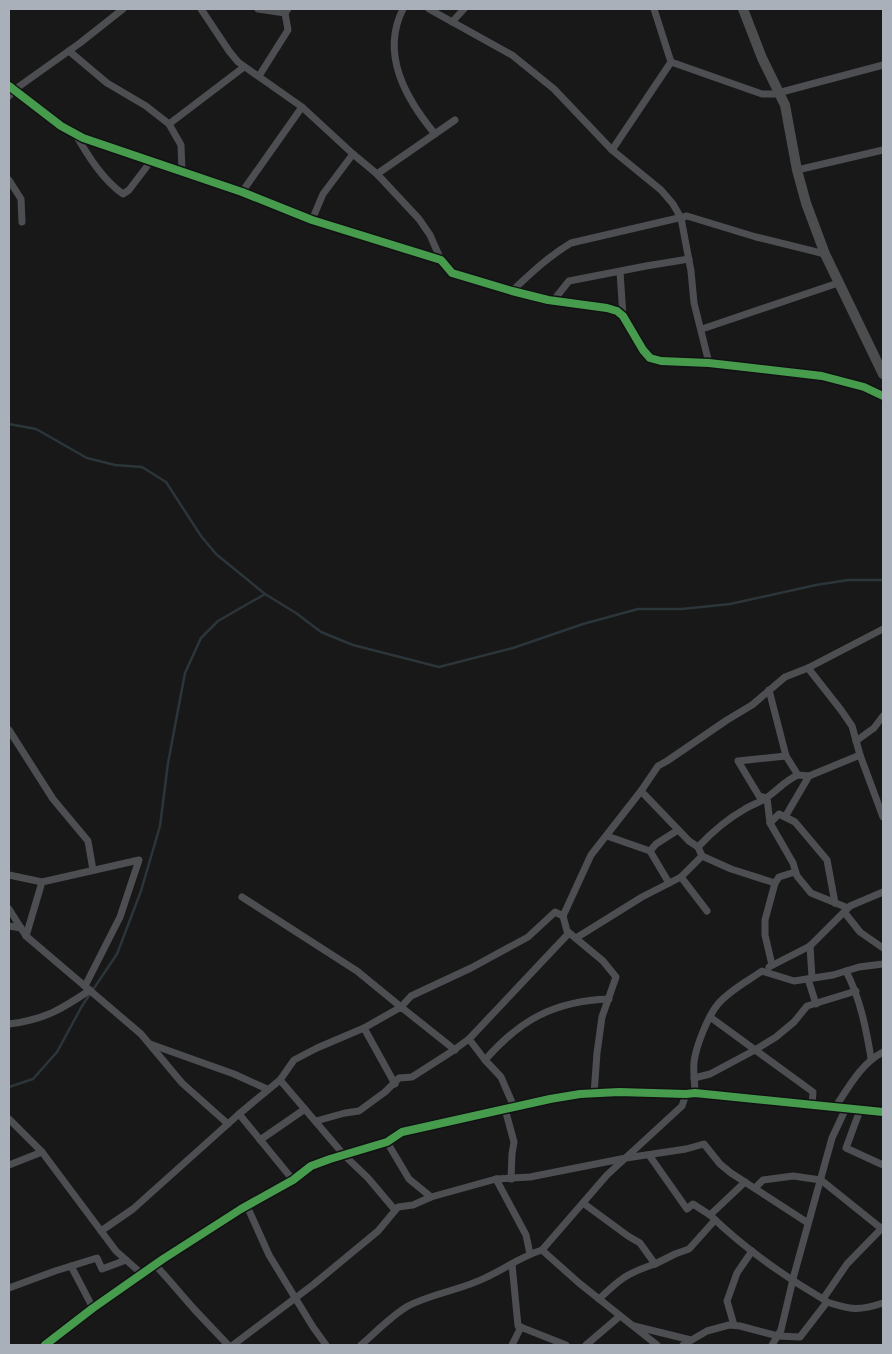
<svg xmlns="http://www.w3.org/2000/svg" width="892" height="1354" viewBox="0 0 892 1354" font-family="'Noto Sans',sans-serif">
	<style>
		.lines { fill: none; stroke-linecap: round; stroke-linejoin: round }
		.stream { stroke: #2b353a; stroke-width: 2.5 }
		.street { stroke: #4c4e51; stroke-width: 7 }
		.secondary { stroke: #4b4d4f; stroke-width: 10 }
		.cycleway-casing { stroke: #121214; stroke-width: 11 }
		.cycleway { stroke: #469c4c; stroke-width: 8 }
	</style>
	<rect width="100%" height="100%" fill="#181818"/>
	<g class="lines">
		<g class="stream">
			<path d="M9,424L36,429L87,458L115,465L142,467L166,482L201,536L216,554L265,594L296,613L321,632L353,645L439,667L513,648L583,624L638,609H682L730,604L816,585L848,580H883"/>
			<path d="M9,1087L33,1079L57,1052L82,1006L117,954L141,891L160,826L168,763L185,673L201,638L218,621L265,594"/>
		</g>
		<g class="street">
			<path d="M201,9L229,51L238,62L302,107L353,154L377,174L419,219L430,235L441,260"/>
			<path d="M258,9L285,13"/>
			<path d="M403,9C380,54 406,99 435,134"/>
			<path d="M429,9L512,55L554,89L612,150L661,190L673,204L681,218L691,271L694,303L709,363"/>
			<path d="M654,9L671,62"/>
			<path d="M452,22L464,9"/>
			<path d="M69,51L107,83L146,106L169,124L181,145L182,172"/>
			<path d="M671,62L762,94H774L883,65"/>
			<path d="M259,76L288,30L285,13L288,9"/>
			<path d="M9,86L61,126L83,138L242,192L312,220L441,260L452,273L512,291L548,300L607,308L617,311L623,316L643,350L650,358L661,361L709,363L822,376L864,387L883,396"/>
			<path d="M9,96L14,90L80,43L123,9"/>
			<path d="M169,124L244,67"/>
			<path d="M76,135C88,156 103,180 123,194L129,190L151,161"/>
			<path d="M612,150L671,62"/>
			<path d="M797,170L883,150"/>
			<path d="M377,174L455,120"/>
			<path d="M9,180L21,199L22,222"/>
			<path d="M242,192L302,107"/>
			<path d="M312,220L323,194L353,154"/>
			<path d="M620,272L623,316"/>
			<path d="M512,291C531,273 549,256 571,243L687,216L756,237L825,254"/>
			<path d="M553,301L569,281L646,266L689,259"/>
			<path d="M702,329L838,283"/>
			<path d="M808,668L841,710L852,726L860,755L883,817"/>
			<path d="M769,690L786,756L798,775L809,776L860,755"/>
			<path d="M9,730L53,799L88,841L93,870"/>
			<path d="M856,741L874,728L883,716"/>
			<path d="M786,756L738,761L759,796L767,798L770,823L793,863L797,876L811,893L848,908"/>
			<path d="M641,791L689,841L698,847"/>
			<path d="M785,817L809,776"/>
			<path d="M770,823L779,814L795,822L827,860L835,903"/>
			<path d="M607,836L650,851L669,883"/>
			<path d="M650,851L656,844L678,830"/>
			<path d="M702,856L731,869L775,883L765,920V935L772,965"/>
			<path d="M9,875L42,882"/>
			<path d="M681,877L707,911"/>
			<path d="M775,883L779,877L795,872"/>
			<path d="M242,897L357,971L401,1007L411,996L471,968L528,937L555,912L563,916"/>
			<path d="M9,909L26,936L141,1034L182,1083L228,1124"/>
			<path d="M845,913L860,932L883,948"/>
			<path d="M9,926L21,928"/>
			<path d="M26,936L42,882L139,860L120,917L85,986"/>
			<path d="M576,938L642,897L681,877L702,856L698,847C712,832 727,819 745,809C751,805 759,803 766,798C777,791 784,781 798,775"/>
			<path d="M810,946L812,978"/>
			<path d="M769,967L810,946L850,906L883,892"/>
			<path d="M846,971C860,998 866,1028 871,1058"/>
			<path d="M808,979L816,1004"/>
			<path d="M710,1017L813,1092L812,1105"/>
			<path d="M9,1024C44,1020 62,1009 90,990"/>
			<path d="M364,1028L395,1084"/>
			<path d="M150,1044L234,1074L267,1089"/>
			<path d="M485,1060C520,1020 554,1001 609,999"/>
			<path d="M694,1078L710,1074L755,1050L776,1037L794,1022L807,1006L856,991"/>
			<path d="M280,1080L239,1114L293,1180"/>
			<path d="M695,1093C695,1083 693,1072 694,1062C696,1046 708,1016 718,1004C730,990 748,981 762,971L794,981L833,975L859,967L883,964"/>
			<path d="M594,1094L597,1053L602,1017L616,977L603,961L567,931L563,916L591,855L641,791L658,766L667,761L727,720L752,705L785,677L808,668L883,629"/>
			<path d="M836,1106C850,1085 861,1064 883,1052"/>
			<path d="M514,1107L501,1077L485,1060L469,1039L569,933"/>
			<path d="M505,1109L514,1142L512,1154L511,1179"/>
			<path d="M860,1110L846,1148L883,1165"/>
			<path d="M9,1119L42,1152L116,1251L142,1274"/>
			<path d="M316,1121L345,1113L359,1111L385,1092L399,1078L412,1077L451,1052L469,1039"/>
			<path d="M260,1140L305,1109"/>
			<path d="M387,1142L409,1179L431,1197"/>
			<path d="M649,1155L687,1209L693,1204L710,1215"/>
			<path d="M9,1165L42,1152"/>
			<path d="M496,1179L526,1235L530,1254"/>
			<path d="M745,1182L710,1215C744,1248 782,1275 823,1299L847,1264L883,1227"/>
			<path d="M755,1188L763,1180L793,1176L821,1180L882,1229"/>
			<path d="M583,1203L628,1236L640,1243L655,1264C627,1273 620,1279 599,1299"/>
			<path d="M247,1206L269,1255L313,1327L326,1345"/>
			<path d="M395,1210L368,1178L344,1155L280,1080L294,1060L317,1048L364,1028L401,1007L455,1050"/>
			<path d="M101,1231L133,1209L239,1114"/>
			<path d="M542,1250L579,1283L657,1345"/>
			<path d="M512,1264L518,1326L566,1345"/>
			<path d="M655,1264L675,1254L689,1249L715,1220"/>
			<path d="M155,1265C169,1279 181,1295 195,1310C206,1322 217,1333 228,1345"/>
			<path d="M71,1266L93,1308"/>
			<path d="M9,1288L55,1271L97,1258L102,1269L126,1260"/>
			<path d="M827,1302C851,1310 859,1311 883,1303"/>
			<path d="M734,1325L727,1301L737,1273L752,1251"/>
			<path d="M634,1326L691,1340"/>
			<path d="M45,1345L93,1308L163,1259L241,1209L293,1180L311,1166L330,1159L387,1142L402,1132L550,1099L580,1094L619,1092L686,1094L695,1093L883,1112"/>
			<path d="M233,1345L314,1284L378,1231L398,1207L413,1205L431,1197L496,1179L530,1177L626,1158L686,1149L704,1144L720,1164L731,1173L808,1223"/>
			<path d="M361,1345C376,1332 391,1316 408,1306C433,1293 462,1290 487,1277C506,1268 522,1256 542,1250L607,1175L682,1106L686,1094"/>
			<path d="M512,1345L521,1327"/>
			<path d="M586,1345L620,1316"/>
			<path d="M683,1345L707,1331L729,1325L740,1326L778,1336L800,1337L827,1302L823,1299"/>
			<path d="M772,1345L781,1330L794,1275L832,1138L846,1108"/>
		</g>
		<path class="secondary" d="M743,9L762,58L785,105L797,170L806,203L825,254L883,374"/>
		<defs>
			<g id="cycleway">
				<path d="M9,86L61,126L83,138L242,192L312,220L441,260L452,273L512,291L548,300L607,308L617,311L623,316L643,350L650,358L661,361L709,363L822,376L864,387L883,396"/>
				<path d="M45,1345L93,1308L163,1259L241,1209L293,1180L311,1166L330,1159L387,1142L402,1132L550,1099L580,1094L619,1092L686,1094L695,1093L883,1112"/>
			</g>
		</defs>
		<use href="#cycleway" class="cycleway-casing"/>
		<use href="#cycleway" class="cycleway"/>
	</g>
	<rect width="892" height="1354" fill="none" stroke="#aab0b9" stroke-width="20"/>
</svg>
